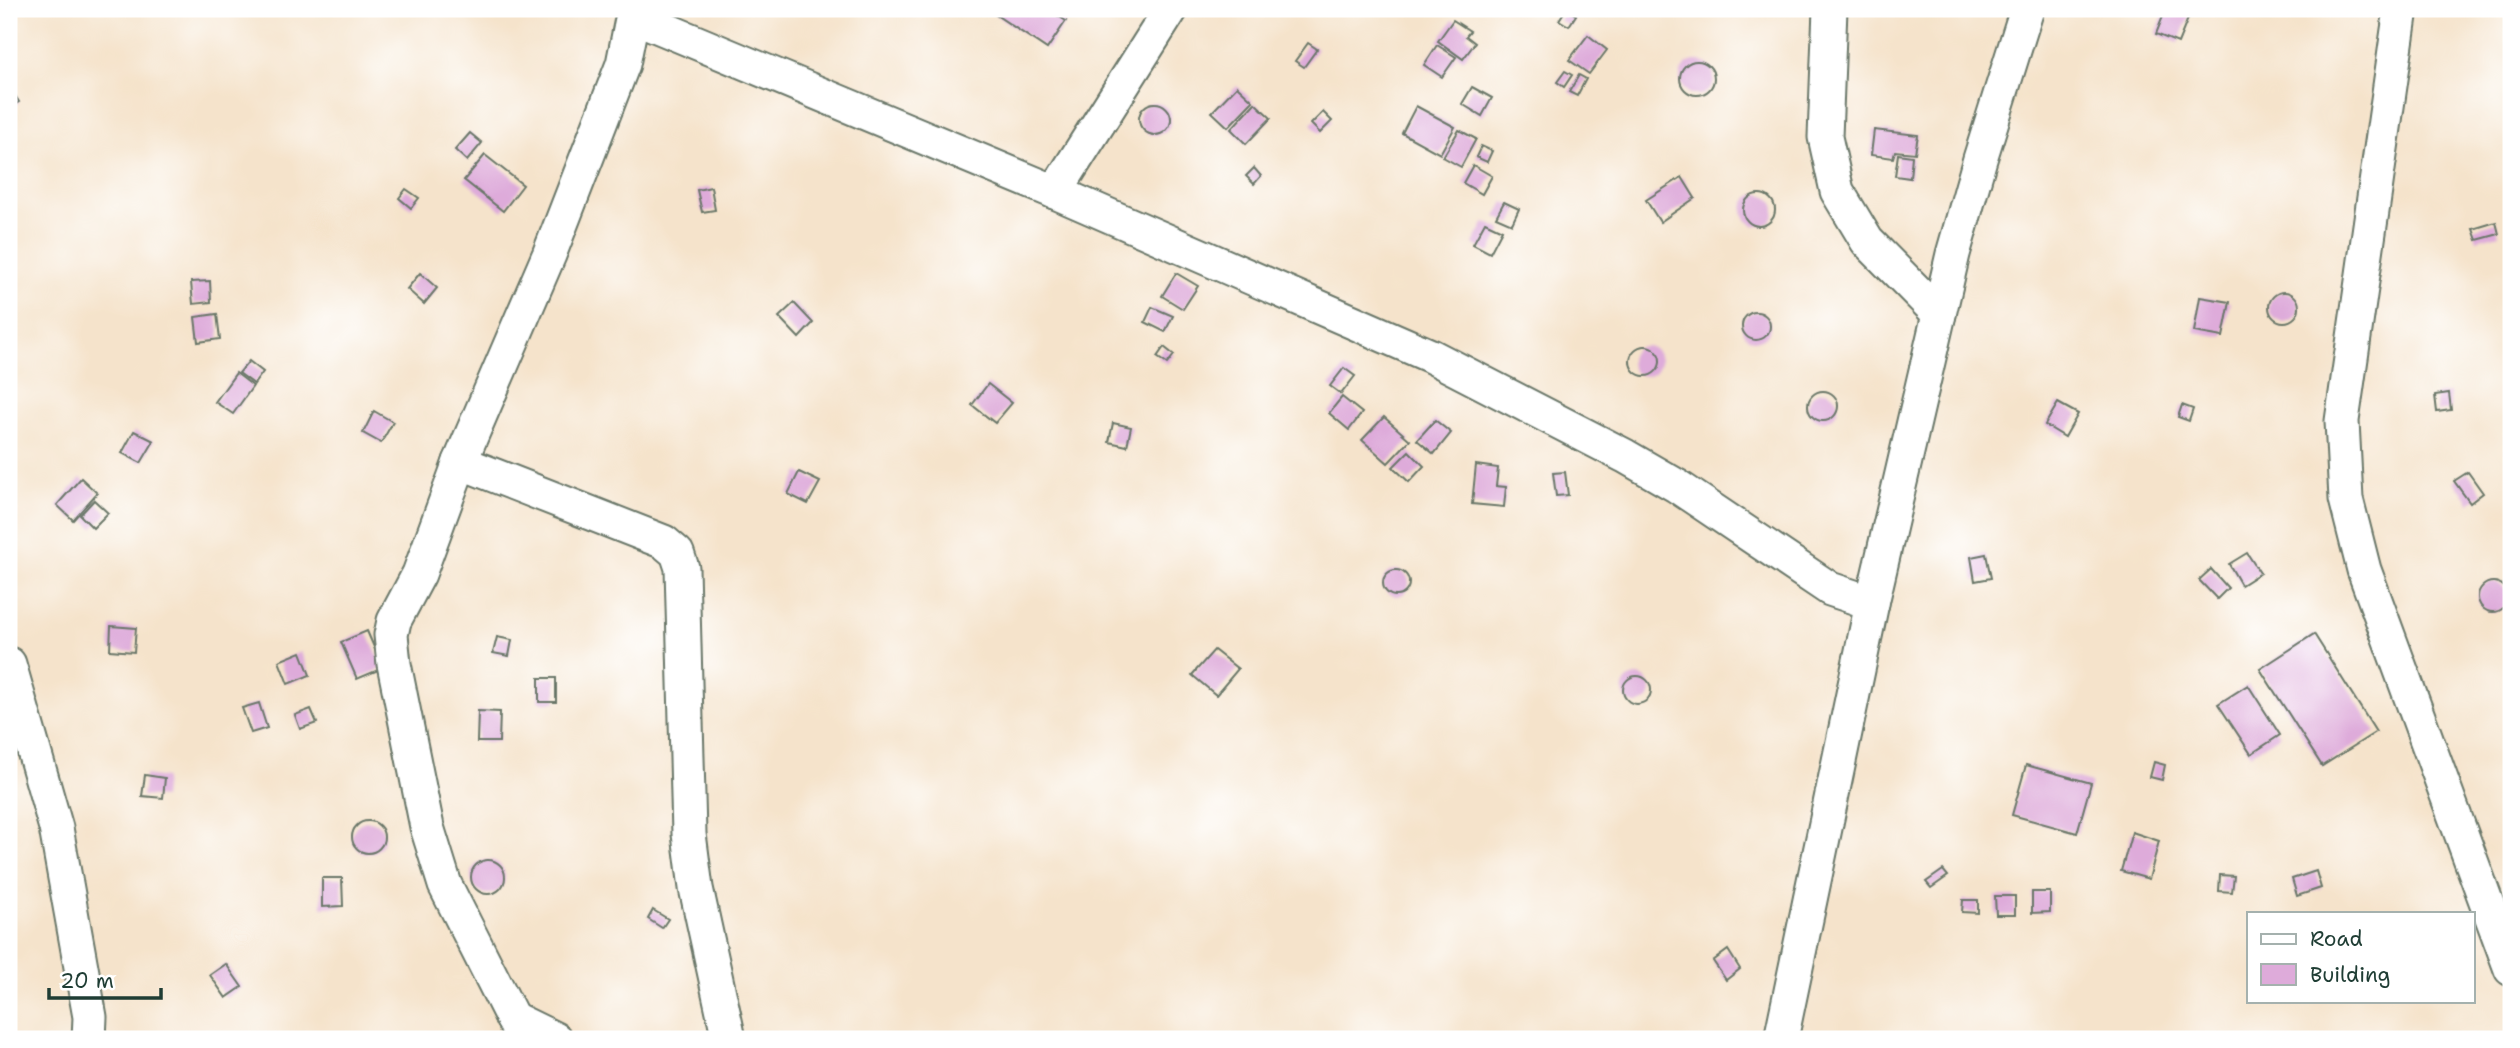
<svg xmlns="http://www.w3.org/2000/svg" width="2520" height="1048" viewBox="0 0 2520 1048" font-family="'Shantell Sans',sans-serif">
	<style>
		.building { fill: #deabda }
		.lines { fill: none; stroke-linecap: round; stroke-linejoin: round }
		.minor-casing { stroke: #6a7769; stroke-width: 37 }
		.minor { stroke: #fff; stroke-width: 33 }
	</style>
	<rect width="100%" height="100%" fill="#fff"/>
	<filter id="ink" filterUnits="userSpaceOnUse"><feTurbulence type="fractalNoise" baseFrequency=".0143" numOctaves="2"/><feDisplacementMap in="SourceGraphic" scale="14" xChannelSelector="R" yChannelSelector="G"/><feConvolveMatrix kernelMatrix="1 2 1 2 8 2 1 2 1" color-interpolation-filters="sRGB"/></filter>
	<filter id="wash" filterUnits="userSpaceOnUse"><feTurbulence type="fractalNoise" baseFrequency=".00686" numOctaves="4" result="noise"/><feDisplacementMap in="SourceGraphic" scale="28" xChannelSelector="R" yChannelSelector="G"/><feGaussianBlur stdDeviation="1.57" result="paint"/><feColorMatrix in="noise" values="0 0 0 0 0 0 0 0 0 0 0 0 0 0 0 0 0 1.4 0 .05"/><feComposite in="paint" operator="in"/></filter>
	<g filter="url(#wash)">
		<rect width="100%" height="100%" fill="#f5e3cb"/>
		<g id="blocks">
			<g class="building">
				<path d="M987,9H1047L1066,21L1047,49Z"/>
				<path d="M1566,9L1576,15L1569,26L1559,20Z"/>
				<path d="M2166,9H2192L2178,43L2156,34Z"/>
				<path d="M1453,20L1470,31L1466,36L1475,43L1463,59L1438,41Z"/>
				<path d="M1588,35L1607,50L1589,74L1569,60Z"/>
				<path d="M1308,43L1317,49L1304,67L1295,61Z"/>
				<path d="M1437,45L1456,57L1442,77L1424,65Z"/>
				<circle cx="1697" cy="78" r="17"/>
				<path d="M1565,71L1572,75L1564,87L1557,82Z"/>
				<path d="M1579,75L1586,79L1577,96L1569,92Z"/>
				<path d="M9,86L19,102L9,108Z"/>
				<path d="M1237,86L1253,101L1228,127L1212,112Z"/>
				<path d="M1472,87L1492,98L1482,116L1462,104Z"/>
				<path d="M1255,103L1271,118L1246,144L1231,129Z"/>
				<circle cx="1155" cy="119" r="16"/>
				<path d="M1416,106L1455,127L1440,154L1402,133Z"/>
				<path d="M1323,112L1332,121L1320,133L1311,124Z"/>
				<path d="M1459,130L1476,139L1461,167L1443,157Z"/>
				<path d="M1874,130L1918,135L1915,153L1895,151L1893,158L1871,155Z"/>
				<path d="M470,133L482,143L467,161L455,150Z"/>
				<path d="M1481,146L1492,151L1487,162L1476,157Z"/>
				<path d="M1898,154L1912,156L1910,178L1895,176Z"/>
				<path d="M485,155L523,185L503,211L464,180Z"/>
				<path d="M1473,165L1492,176L1482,194L1463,183Z"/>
				<path d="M1254,168L1261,176L1254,184L1246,176Z"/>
				<path d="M1682,177L1695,198L1660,222L1646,200Z"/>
				<path d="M711,187L715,210L702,212L697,190Z"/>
				<path d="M406,189L419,198L411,208L399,198Z"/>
				<circle cx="1759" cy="210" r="16"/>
				<path d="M1504,202L1519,209L1512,224L1496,217Z"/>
				<path d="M1485,222L1502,230L1490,253L1473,244Z"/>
				<path d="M2496,222L2499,234L2477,240L2473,229Z"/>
				<path d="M420,273L437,288L424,304L407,289Z"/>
				<path d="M1176,273L1198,286L1183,309L1162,296Z"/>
				<path d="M210,281L211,302L193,304L191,282Z"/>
				<circle cx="2284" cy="307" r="15"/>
				<path d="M2200,297L2230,302L2223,337L2194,332Z"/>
				<path d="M794,303L813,323L799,338L779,317Z"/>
				<path d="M1152,307L1173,316L1165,332L1145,322Z"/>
				<circle cx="1756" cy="326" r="14"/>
				<path d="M217,314L220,339L198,342L195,317Z"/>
				<circle cx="1645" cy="361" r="15"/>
				<path d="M1164,347L1174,355L1167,364L1157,357Z"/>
				<path d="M249,361L263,372L254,384L239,373Z"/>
				<path d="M1344,368L1355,376L1341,394L1330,386Z"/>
				<path d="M236,373L253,386L233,414L215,402Z"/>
				<path d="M988,384L1012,403L995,423L972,405Z"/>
				<circle cx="1823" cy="406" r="15"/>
				<path d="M2449,393L2451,410L2437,412L2435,395Z"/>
				<path d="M1342,397L1362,413L1349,430L1329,413Z"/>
				<path d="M2058,403L2078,414L2065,437L2045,425Z"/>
				<path d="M2182,405L2193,409L2189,421L2178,417Z"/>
				<path d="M374,411L393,422L381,443L363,433Z"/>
				<path d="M1384,417L1410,440L1388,463L1362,440Z"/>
				<path d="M1435,420L1451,433L1434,454L1417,440Z"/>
				<path d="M1113,423L1131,427L1127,446L1109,442Z"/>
				<path d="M134,431L154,441L141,463L122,453Z"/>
				<path d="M1409,451L1424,466L1409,482L1393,467Z"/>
				<path d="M1476,465L1498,468L1496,486L1506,487L1504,507L1472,504Z"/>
				<path d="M799,472L820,482L808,504L788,494Z"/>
				<path d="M1565,472L1568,495L1556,496L1553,473Z"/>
				<path d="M2468,472L2483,493L2470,503L2454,481Z"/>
				<path d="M81,478L97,493L73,520L57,505Z"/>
				<path d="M94,500L108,513L93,528L80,515Z"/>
				<path d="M2247,553L2260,573L2241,585L2229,564Z"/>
				<path d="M1986,554L1991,578L1975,581L1971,557Z"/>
				<path d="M2211,569L2228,588L2217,599L2199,580Z"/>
				<circle cx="1396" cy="583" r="13"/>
				<circle cx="2493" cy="597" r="15"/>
				<path d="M111,626L136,628L134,652L110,650Z"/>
				<path d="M367,631L383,668L357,679L341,642Z"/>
				<path d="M2314,634L2376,732L2322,766L2260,669Z"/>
				<path d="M497,637L512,640L509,656L493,653Z"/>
				<path d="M1214,650L1238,669L1216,695L1192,675Z"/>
				<path d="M301,652L310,675L288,684L279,661Z"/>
				<circle cx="1637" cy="690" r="14"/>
				<rect x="539" y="678" width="17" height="24"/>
				<path d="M2248,685L2280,735L2251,754L2218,704Z"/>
				<path d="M259,703L267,728L251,733L242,708Z"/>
				<path d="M311,709L317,723L300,729L295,715Z"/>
				<path d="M478,711L500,712L499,742H477Z"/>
				<path d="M2154,762L2165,765L2162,780L2150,777Z"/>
				<path d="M2026,765L2091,783L2077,833L2012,815Z"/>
				<path d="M145,775L165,778L163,798L142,796Z"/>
				<circle cx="368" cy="837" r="16"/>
				<path d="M2132,832L2159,841L2149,879L2121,871Z"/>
				<circle cx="488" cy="877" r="17"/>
				<path d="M1943,870L1948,876L1931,888L1926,882Z"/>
				<path d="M2316,871L2321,888L2297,896L2292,879Z"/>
				<path d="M2220,875L2234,876L2232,892L2219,891Z"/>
				<path d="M322,878H342L343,906L322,907Z"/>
				<path d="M2032,892H2050V912L2032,913Z"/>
				<path d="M1995,896H2015V915H1996Z"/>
				<path d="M1963,900H1978V913L1962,912Z"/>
				<path d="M653,910L668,919L662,928L648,919Z"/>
				<path d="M1728,950L1740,969L1726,980L1713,961Z"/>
				<path d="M226,964L242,987L226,998L210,975Z"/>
			</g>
		</g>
	</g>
	<g filter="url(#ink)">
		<use href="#blocks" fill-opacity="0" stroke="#6a7769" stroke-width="2"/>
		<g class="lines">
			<defs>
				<g id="minor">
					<path d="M1830,9L1825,137L1837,191L1867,241L1939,314"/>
					<path d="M2401,9L2342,421L2346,499L2364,570L2511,969"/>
					<path d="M633,16L1055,192L1431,356L1625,456L1677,486L1830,589L1872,603"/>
					<path d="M1055,192L1171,9"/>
					<path d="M460,462L664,542L677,553L682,568L689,834L696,888L729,1039"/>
					<path d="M9,664L56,828L90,1017L89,1039"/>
					<path d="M512,1018L555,1039"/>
					<path d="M523,1039L445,885L427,827L394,664L391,635L394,621L419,574L460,462L549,255L623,64L634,9"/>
					<path d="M1781,1039L1872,603L1953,254L1980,159L2027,9"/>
				</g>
			</defs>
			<use href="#minor" class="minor-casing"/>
			<use href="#minor" class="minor"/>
		</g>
	</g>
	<rect width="2520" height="1048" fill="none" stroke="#fff" stroke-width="35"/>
	<rect x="2247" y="912" width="228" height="91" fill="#ffffff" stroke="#a5b1ae" stroke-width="2"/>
	<rect x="2261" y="934" width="35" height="10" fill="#ffffff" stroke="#a5b1ae" stroke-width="2"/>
	<text x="2310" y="946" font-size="21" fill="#1f3d34">Road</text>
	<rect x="2261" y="964" width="35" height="21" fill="#deabda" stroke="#a5b1ae" stroke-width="2"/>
	<text x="2310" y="982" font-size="21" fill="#1f3d34">Building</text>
	<path d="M49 988v10h112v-10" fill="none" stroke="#1f3d34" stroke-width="3.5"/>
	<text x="60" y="988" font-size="21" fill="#1f3d34" stroke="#ffffff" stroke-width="5" paint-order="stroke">20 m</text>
</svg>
